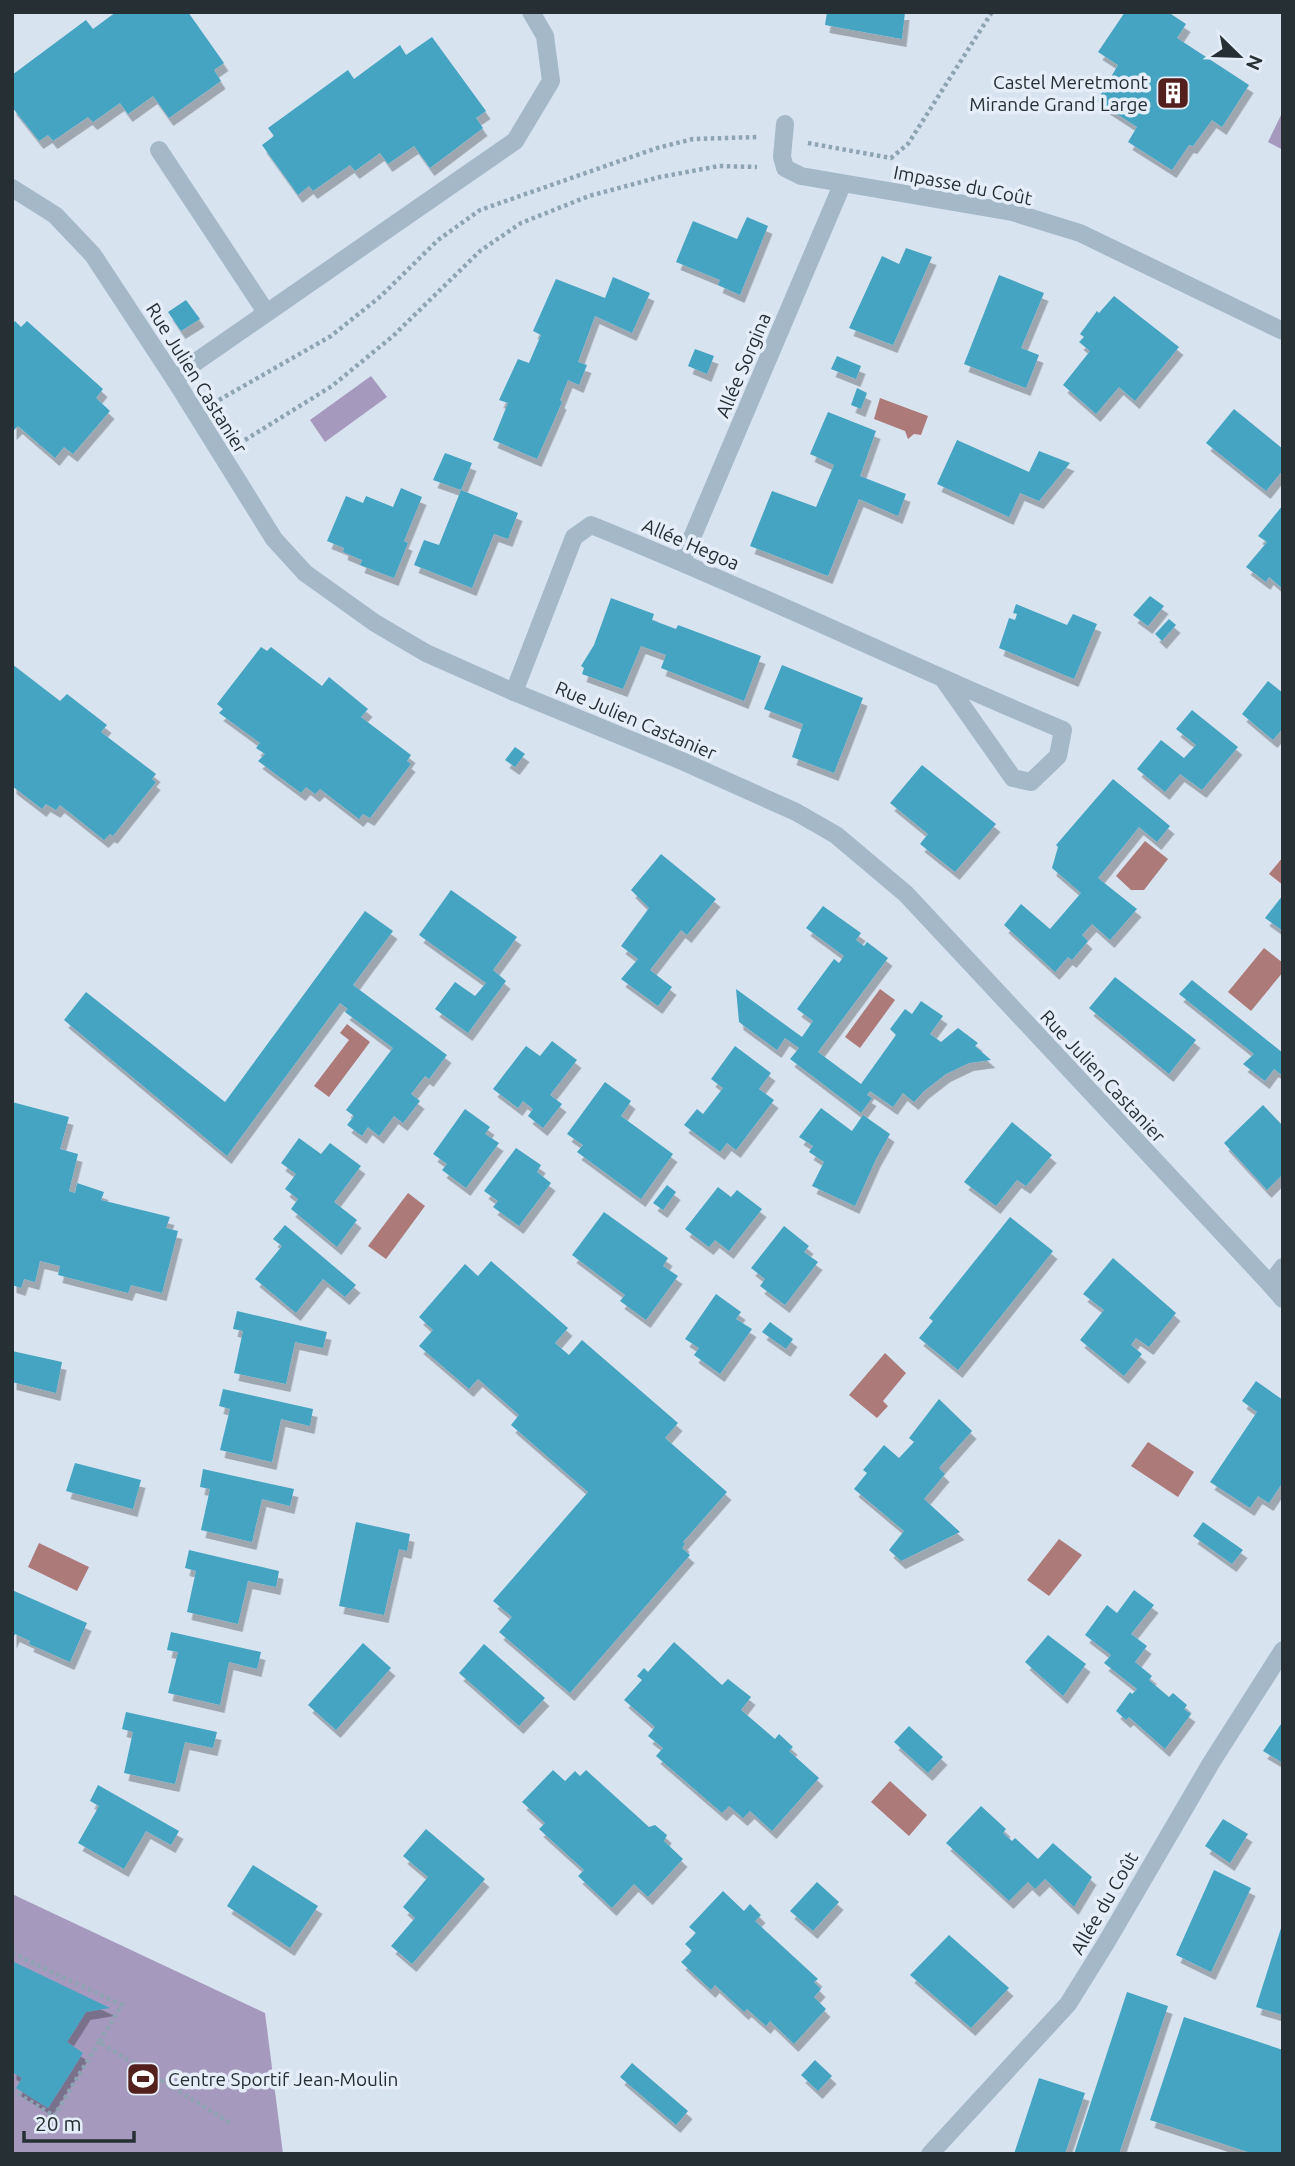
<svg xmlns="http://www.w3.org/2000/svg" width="1295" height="2166" viewBox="0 0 1295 2166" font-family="Ubuntu,sans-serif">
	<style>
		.green { fill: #a599be }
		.water { fill: #ac7a78 }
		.building { fill: #44a4c2; filter: url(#shadow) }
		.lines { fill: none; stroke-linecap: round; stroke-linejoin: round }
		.path { stroke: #8fa4b3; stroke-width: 4.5; stroke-dasharray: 3.5 3.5; stroke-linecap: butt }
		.service { stroke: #a4b8c7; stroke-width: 18 }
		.minor { stroke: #a4b8c7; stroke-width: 18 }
		.labels { text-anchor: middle; stroke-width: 7; stroke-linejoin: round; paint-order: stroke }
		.poi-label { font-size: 19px; fill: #262f33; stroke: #e4edf8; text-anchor: end }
		.street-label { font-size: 19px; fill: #262f33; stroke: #e4edf8 }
	</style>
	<defs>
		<filter id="shadow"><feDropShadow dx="4.5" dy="8" stdDeviation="0" flood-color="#0004"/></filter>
	</defs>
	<rect width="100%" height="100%" fill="#d8e3f0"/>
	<g class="green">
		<path d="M1283,111V150L1268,142Z"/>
		<path d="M371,376L387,397L325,442L310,420Z"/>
		<path d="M12,1894L265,2013L283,2154H12Z"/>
	</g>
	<g class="water">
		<path d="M880,398L928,416L921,435L914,434L908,439L905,431L874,419Z"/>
		<path d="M1145,841L1168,859L1144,890H1131L1116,876Z"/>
		<path d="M1283,857V885L1269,874Z"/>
		<path d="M1264,948L1283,963V972L1251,1011L1228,992Z"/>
		<path d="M880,989L895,1000L860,1048L845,1037Z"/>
		<path d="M347,1024L370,1042L329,1097L314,1086L349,1040L340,1033Z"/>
		<path d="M408,1193L425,1206L386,1259L368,1246Z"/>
		<path d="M885,1353L906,1373L883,1401L888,1406L877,1418L849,1395Z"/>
		<path d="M1148,1442L1194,1472L1178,1497L1131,1466Z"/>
		<path d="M1059,1539L1082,1555L1049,1596L1027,1580Z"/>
		<path d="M39,1543L89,1567L77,1591L28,1567Z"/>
		<path d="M890,1781L927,1815L909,1836L871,1802Z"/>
	</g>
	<g class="building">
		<path d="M116,12H188L224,63L214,70L221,81L169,118L153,96L128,114L120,103L93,122L88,117L53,141L48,135L39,141L12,107V75L86,20L93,29Z"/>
		<path d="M827,12H905L902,39L825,25Z"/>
		<path d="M1125,12H1168L1186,24L1177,38L1249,85L1222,127L1212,120L1193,146L1189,145L1172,170L1128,142L1137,127L1097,101L1118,65L1098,52Z"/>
		<path d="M432,37L486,111L476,118L483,128L430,168L414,146L388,164L380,153L355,171L350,165L313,191L309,186L298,195L262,145L274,136L268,128L348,70L354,79L400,45L406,55Z"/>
		<path d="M747,217L768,226L740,295L718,285L720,280L676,262L693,221L737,239Z"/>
		<path d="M906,248L932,257L893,345L849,328L882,256L899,264Z"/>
		<path d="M999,275L1044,293L1021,348L1039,355L1026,388L964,364Z"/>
		<path d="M613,277L650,293L632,333L595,316L578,362L587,365L579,385L568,380L560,400L562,402L537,459L493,440L508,403L499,400L518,359L529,363L541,335L533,331L556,279L605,298Z"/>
		<path d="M1114,296L1179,347L1135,401L1119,387L1096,414L1063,385L1090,351L1079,342L1084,337L1080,334L1097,311L1099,313Z"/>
		<path d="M186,300L200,319L181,331L168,312Z"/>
		<path d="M15,321L21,327L27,321L103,389L96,398L110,411L73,454L64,447L55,458L18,426L12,432V324Z"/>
		<path d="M695,349L714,356L707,374L688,366Z"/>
		<path d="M837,356L861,366L856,379L831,369Z"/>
		<path d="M857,388L867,393L861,409L851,405Z"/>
		<path d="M1234,409L1283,449V470L1266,491L1206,443Z"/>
		<path d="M828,412L876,431L860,476L906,494L898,516L859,499L828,576L750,546L772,491L816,507L834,465L810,454Z"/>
		<path d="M957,440L1029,472L1039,451L1070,463L1039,501L1020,493L1009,517L937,484Z"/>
		<path d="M445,453L472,463L461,490L518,513L508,539L494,534L472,588L414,565L424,540L439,545L461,490L433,480Z"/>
		<path d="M401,488L422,497L404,541L408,543L394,578L360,565L362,560L343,552L344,548L327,541L346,496L363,503L366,496L393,507Z"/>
		<path d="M1283,505V589L1269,577L1266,582L1246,567L1267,542L1258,536Z"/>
		<path d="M1150,596L1164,606L1148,626L1133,615Z"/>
		<path d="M611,598L654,614L652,620L676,629L678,625L761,656L744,701L661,668L666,655L641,646L623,689L582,674L584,668L581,666L594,645Z"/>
		<path d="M1016,604L1067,625L1073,614L1097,624L1074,679L999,648L1009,618L1015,620L1017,614L1013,613Z"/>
		<path d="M1169,619L1176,625L1162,641L1155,634Z"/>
		<path d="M261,647L267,651L271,647L322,686L329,677L368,709L361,717L411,755L407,761L411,764L370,818L363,814L359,819L320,789L315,794L306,787L301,793L258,761L265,754L256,748L260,743L219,713L223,709L217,704Z"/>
		<path d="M12,664L60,701L67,694L107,725L101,732L156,774L152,779L156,782L113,836L110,834L104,840L60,805L56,810L46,804L42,809L12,786Z"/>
		<path d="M782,665L863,698L834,773L792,757L803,724L764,709Z"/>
		<path d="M1268,681L1283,693V728L1273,740L1242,714Z"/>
		<path d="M1192,710L1238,747L1202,790L1180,774L1165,792L1137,769L1161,740L1184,758L1196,745L1176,729Z"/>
		<path d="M515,747L525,754L515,767L505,760Z"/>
		<path d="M922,765L996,824L955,872L920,844L928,834L890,803Z"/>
		<path d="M1113,779L1170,826L1157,842L1139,827L1098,878L1137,909L1110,940L1092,924L1082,935L1088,941L1072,960L1068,957L1055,972L1004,925L1021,904L1050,929L1081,893L1052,868L1058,847L1056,845Z"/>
		<path d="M661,854L716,899L687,935L681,930L650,970L672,987L658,1006L621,979L638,959L621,946L649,908L631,890Z"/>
		<path d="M451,890L517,937L493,970L506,981L468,1033L435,1009L455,982L475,996L486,983L419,935Z"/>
		<path d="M1283,895V931L1265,918Z"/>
		<path d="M823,906L861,933L856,940L864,946L867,942L888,958L818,1052L861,1084L896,1035L890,1029L905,1009L912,1014L921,1001L943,1016L930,1034L941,1042L958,1028L978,1043L975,1046L991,1060L969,1063L946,1074L924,1091L914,1102L903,1093L893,1107L870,1091L867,1095L872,1098L861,1113L790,1059L799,1048L785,1038L777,1050L739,1022L736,989L802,1037L813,1021L797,1009L834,959L839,963L844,956L806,928Z"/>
		<path d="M365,911L393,931L353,985L447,1055L429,1079L425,1076L411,1094L420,1101L403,1123L394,1116L379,1136L368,1127L362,1136L347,1125L354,1116L346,1110L393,1048L345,1012L348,1009L340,1003L227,1156L64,1020L86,992L225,1102Z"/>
		<path d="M1115,977L1196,1040L1169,1074L1089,1008Z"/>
		<path d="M1192,980L1283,1053V1076L1274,1069L1265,1081L1243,1064L1254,1054L1179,994Z"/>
		<path d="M552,1041L577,1060L550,1095L562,1104L543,1128L528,1116L533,1109L523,1101L518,1108L493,1089L526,1046L540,1056Z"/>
		<path d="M735,1046L771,1073L759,1089L774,1100L736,1150L727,1143L720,1152L684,1125L697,1109L703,1114L723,1088L711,1079Z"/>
		<path d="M605,1082L631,1101L621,1116L673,1154L641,1199L577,1152L583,1145L567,1134Z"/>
		<path d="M12,1102L69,1117L60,1149L78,1154L69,1191L75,1193L77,1183L104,1192L101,1200L170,1217L166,1228L178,1231L162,1293L131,1285L128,1293L58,1275L60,1266L40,1261L35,1282L24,1279L21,1288L12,1285Z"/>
		<path d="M1263,1105L1283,1126V1174L1267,1190L1224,1143Z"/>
		<path d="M821,1108L852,1131L863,1115L890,1134L876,1159L855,1206L812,1186L824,1162L809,1152L813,1146L799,1137Z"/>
		<path d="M465,1109L490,1127L485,1134L499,1143L466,1188L442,1170L447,1164L433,1154Z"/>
		<path d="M1012,1122L1052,1155L1026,1186L1017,1180L996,1206L964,1182Z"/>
		<path d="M299,1138L321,1154L330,1143L361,1166L334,1202L357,1220L337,1247L291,1209L298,1199L285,1189L296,1174L281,1163Z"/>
		<path d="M516,1148L541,1165L537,1172L551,1183L519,1226L493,1207L498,1201L484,1191Z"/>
		<path d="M667,1185L676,1192L663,1210L653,1203Z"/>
		<path d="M718,1187L731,1197L737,1190L762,1209L729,1251L715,1240L709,1247L685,1229Z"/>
		<path d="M604,1212L668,1258L663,1266L678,1276L646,1320L620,1301L625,1295L572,1255Z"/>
		<path d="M1010,1217L1053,1251L958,1370L919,1338L933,1321L929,1318Z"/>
		<path d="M285,1225L356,1285L345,1297L323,1279L296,1313L255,1279L282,1246L273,1239Z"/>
		<path d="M784,1226L809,1246L804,1252L818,1262L785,1305L760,1286L765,1279L751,1268Z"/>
		<path d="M1113,1258L1176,1313L1149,1347L1136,1338L1131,1345L1142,1354L1124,1376L1080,1340L1104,1310L1083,1294Z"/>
		<path d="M491,1261L568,1328L555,1343L569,1355L582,1340L678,1423L665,1438L727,1492L683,1542L685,1544L682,1548L690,1555L570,1693L499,1632L512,1617L493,1601L588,1492L511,1425L519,1415L478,1379L469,1389L419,1346L433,1330L419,1317L465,1264L478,1276Z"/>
		<path d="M716,1294L741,1312L736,1319L752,1329L720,1374L694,1355L699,1348L685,1339Z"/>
		<path d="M237,1311L327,1332L323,1348L295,1342L286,1384L234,1373L243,1331L233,1329Z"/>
		<path d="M770,1322L793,1339L786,1349L762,1332Z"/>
		<path d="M12,1351L62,1362L56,1393L12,1382Z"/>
		<path d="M1256,1381L1283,1400V1482L1269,1503L1258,1496L1250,1508L1210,1482L1257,1412L1242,1401Z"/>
		<path d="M223,1389L313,1409L310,1426L281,1419L272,1462L220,1450L230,1409L219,1406Z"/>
		<path d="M939,1399L972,1431L939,1468L945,1474L924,1499L960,1532L901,1561L889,1550L904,1531L854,1489L867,1473L863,1470L884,1445L899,1458L914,1442L909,1438Z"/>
		<path d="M75,1463L141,1480L133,1509L66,1491Z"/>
		<path d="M203,1469L294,1489L290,1506L262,1499L252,1542L201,1530L210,1489L200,1487Z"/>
		<path d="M356,1522L410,1534L407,1551L399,1549L384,1615L339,1606Z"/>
		<path d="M1203,1522L1243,1550L1232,1564L1193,1536Z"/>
		<path d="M189,1550L279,1571L276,1587L248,1581L238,1624L187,1612L196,1571L185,1568Z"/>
		<path d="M12,1590L87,1623L70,1662L29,1644L30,1641L15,1634L12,1641Z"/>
		<path d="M1134,1590L1154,1605L1131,1634L1147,1646L1135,1662L1152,1676L1149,1680L1169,1697L1173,1693L1187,1705L1184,1709L1191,1714L1165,1749L1129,1717L1126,1720L1116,1711L1130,1692L1132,1694L1137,1689L1104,1663L1111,1655L1085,1635L1107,1605L1117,1613Z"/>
		<path d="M171,1632L261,1652L257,1669L229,1662L220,1705L168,1693L178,1652L167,1650Z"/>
		<path d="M1048,1635L1086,1664L1063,1696L1025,1662Z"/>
		<path d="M674,1642L722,1685L728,1679L751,1697L741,1710L775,1739L779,1734L793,1747L789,1751L819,1778L772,1831L750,1811L743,1818L729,1806L722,1813L656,1756L663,1748L648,1736L655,1727L624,1700L642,1680L637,1676L644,1668L648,1672Z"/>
		<path d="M363,1643L391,1668L336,1730L308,1705Z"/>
		<path d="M484,1644L545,1698L519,1726L459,1673Z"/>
		<path d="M126,1712L217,1732L213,1748L185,1742L175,1784L124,1773L133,1732L122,1729Z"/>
		<path d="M1283,1721V1763L1263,1751Z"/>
		<path d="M909,1726L943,1757L928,1773L894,1742Z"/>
		<path d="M553,1770L565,1781L575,1771L580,1776L586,1770L649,1827L655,1825L667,1835L664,1841L683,1859L648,1897L634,1884L612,1908L578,1876L584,1870L539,1829L545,1823L522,1802Z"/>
		<path d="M98,1785L179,1831L171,1845L146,1831L124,1869L78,1843L99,1806L90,1801Z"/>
		<path d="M981,1806L1006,1829L1003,1833L1012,1841L1015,1838L1038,1859L1053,1843L1092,1877L1074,1907L1045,1879L1035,1889L1028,1882L1009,1901L946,1843Z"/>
		<path d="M1223,1819L1248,1834L1230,1863L1205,1846Z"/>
		<path d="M426,1829L485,1879L412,1964L391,1946L415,1918L403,1907L428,1877L403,1856Z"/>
		<path d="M253,1865L318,1906L290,1948L227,1906Z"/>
		<path d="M1214,1870L1251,1888L1211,1972L1176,1955Z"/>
		<path d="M817,1882L839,1902L813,1931L790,1911Z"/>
		<path d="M723,1891L744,1911L750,1904L761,1915L755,1921L818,1979L814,1982L821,1989L814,1997L826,2009L794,2044L770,2021L766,2026L747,2009L744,2012L715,1985L711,1990L681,1962L692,1951L685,1944L696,1933L689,1927Z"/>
		<path d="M1283,1922V2015L1256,2007Z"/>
		<path d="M949,1935L1009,1988L971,2028L910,1975Z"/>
		<path d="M12,1961L110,2008L86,2012L67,2042L83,2053L48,2108L16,2088L22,2078L12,2072Z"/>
		<path d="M1127,1992L1168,2006L1119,2154H1074Z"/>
		<path d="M1184,2017L1283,2050V2154H1254L1150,2120Z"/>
		<path d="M815,2060L832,2076L818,2091L801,2075Z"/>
		<path d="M632,2063L688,2111L676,2125L620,2077Z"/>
		<path d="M1039,2078L1085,2093L1065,2154H1014Z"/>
	</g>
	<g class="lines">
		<g class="path">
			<path d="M808,143L891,158L908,144L992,12"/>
			<path d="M219,400L331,336L381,296L438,240L480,210L657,148L693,139L758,137"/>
			<path d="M245,440L332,386L393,336L480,251L521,223L589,196L660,177L719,166L757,167"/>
			<path d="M12,1953L122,2005L99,2042L232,2124"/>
			<path d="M12,2090L54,2116L99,2042"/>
		</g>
		<g class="service">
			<path d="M159,150L266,312"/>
			<path d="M175,380L190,366L515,141L551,81L545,36L531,12"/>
		</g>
		<g class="minor">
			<path d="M785,124L782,157L785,168L801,176L1012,212L1080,233L1283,331"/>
			<path d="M12,188L55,215L93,255L175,380L274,539L305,573L375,623L426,653L514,692L682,761L796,812L836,835L906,894L1270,1284"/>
			<path d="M682,561L842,185"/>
			<path d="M514,692L574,537L591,525C751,589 905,664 1063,730L1058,756L1031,782L1013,778L944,680"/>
			<path d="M1283,1267L1270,1284L1283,1299"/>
			<path d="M930,2154L1068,2004L1106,1943L1211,1763L1283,1650"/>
		</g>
	</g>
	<defs>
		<symbol id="building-square" viewBox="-11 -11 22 22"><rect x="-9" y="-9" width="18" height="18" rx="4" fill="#53201d" stroke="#e4edf8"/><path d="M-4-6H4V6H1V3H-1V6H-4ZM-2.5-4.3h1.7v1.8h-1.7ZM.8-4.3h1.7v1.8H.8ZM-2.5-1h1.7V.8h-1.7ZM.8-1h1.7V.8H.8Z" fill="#fff"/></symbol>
		<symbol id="stadium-square" viewBox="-11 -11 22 22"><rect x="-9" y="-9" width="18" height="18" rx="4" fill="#53201d" stroke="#e4edf8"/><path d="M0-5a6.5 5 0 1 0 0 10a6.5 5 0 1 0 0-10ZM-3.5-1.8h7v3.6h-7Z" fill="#fff"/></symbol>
	</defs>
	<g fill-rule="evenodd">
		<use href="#building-square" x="1154" y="74" width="38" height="38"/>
		<use href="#stadium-square" x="124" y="2060" width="38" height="38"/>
	</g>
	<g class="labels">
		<g class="poi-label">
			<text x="1148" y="89">Castel Meretmont<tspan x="1148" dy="22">Mirande Grand Large</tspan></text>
			<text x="168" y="2086" text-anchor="start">Centre Sportif Jean-Moulin</text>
		</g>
		<g class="street-label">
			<text transform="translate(963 185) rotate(11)" y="7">Impasse du Coût</text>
			<text transform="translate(743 365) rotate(-67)" y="7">Allée Sorgina</text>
			<text transform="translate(197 378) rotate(58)" y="7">Rue Julien Castanier</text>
			<text transform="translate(691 544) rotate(23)" y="7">Allée Hegoa</text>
			<text transform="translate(636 720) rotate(23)" y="7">Rue Julien Castanier</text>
			<text transform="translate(1103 1076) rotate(47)" y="7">Rue Julien Castanier</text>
			<text transform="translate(1104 1903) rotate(-60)" y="7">Allée du Coût</text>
		</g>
	</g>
	<rect width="1295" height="2166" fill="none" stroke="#262f33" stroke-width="28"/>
	<g transform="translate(1239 56) rotate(113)" stroke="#e4edf8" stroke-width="5" paint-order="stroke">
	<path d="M0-5L12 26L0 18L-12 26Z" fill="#262f33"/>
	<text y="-10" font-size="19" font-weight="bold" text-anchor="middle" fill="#262f33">N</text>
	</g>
	<path d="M24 2131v10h110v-10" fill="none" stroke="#262f33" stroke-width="3.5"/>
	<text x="35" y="2131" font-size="21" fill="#262f33" stroke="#e4edf8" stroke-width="5" paint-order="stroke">20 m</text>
</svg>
